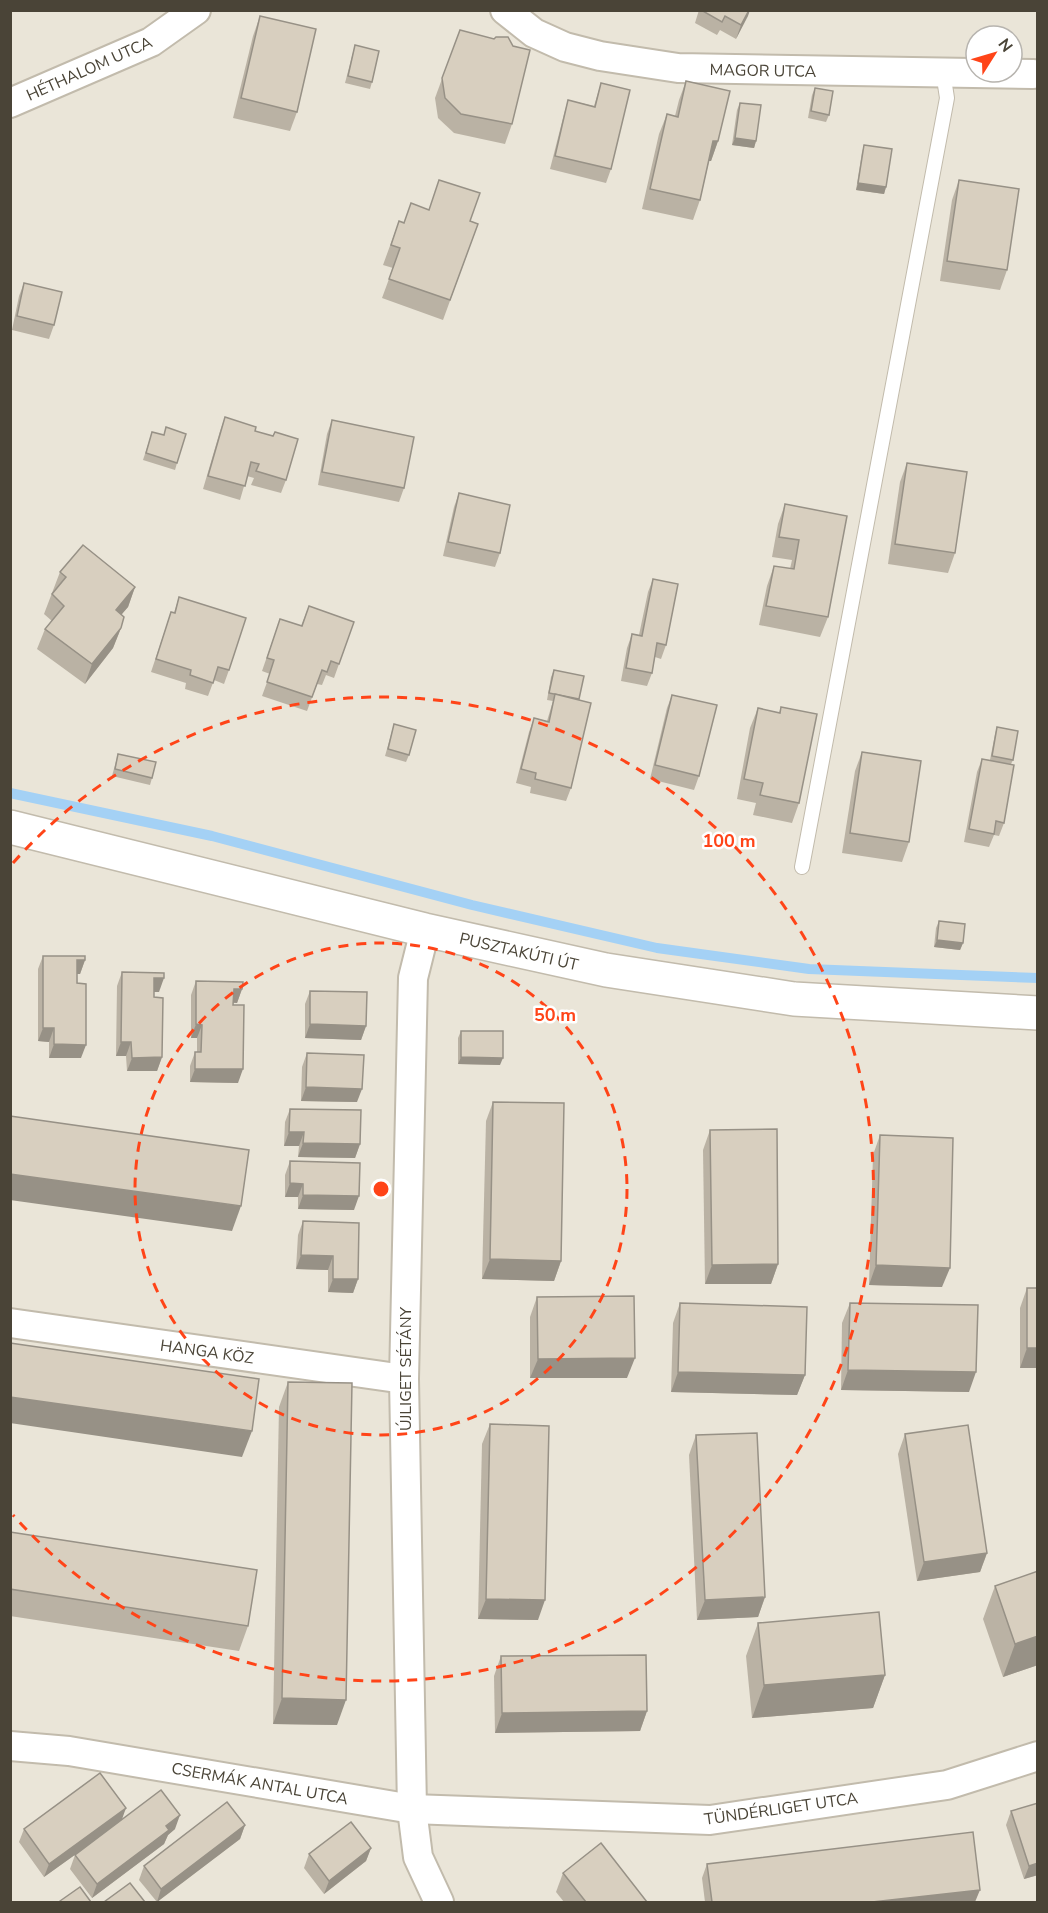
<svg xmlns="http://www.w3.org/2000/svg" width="1048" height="1913" viewBox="0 0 1048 1913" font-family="'Nunito Sans',sans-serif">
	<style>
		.residential { fill: #eae5d8; fill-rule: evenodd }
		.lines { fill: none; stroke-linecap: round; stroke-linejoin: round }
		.stream { stroke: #a4d1f5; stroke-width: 10 }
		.service-casing { stroke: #c2bbac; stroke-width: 16 }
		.minor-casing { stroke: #c2bbac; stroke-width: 32 }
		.tertiary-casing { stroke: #c2bbac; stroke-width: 36 }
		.service { stroke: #fff; stroke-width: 14 }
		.minor { stroke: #fff; stroke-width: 28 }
		.tertiary { stroke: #fff; stroke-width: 33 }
		.wall { fill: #bab2a4 }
		.shaded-wall { fill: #979186 }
		.building { fill: #d8cfbf; stroke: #979186; stroke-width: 1.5 }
		.ring { fill: none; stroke: #ff4418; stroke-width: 3; stroke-dasharray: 10 8 }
		.labels { text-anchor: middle; stroke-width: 5; stroke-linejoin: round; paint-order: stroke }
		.street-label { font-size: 16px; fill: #4a4437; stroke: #fff }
		.centre { fill: #ff4418; stroke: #fff; stroke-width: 3 }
		.ring-label { font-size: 18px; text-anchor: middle; font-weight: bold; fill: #ff4418; stroke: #fff; stroke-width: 5; stroke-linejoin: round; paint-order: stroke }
	</style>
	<rect width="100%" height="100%" fill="#f6f3ea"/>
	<path class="residential" d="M11,11H1037V1902H11ZM976,36H1012V72H976Z"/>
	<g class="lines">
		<path class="stream" d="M10,793L212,836L472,905L657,948L809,969L1038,978"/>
		<defs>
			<path id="service" d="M802,867L947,98L943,72"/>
			<g id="minor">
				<path d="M505,10L534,33L565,47L600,56L678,68L1033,74"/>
				<path d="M10,103L151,42L196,10"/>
				<path d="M425,930L413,978L404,1379L412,1809L418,1857L439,1902"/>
				<path d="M10,1323L404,1379"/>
				<path d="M10,1746L69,1751L412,1809L710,1820L947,1785L1038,1756"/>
			</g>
			<path id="tertiary" d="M10,827L425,930L606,970L794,999L1038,1013"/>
		</defs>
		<use href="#service" class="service-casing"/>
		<use href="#minor" class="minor-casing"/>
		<use href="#tertiary" class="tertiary-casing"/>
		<use href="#service" class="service"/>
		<use href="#minor" class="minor"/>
		<use href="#tertiary" class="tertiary"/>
	</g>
	<g class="wall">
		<path d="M699,10H750L736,39L720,30L717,35L695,23Z"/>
		<path d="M260,16L297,112L290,131L233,118L253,36Z"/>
		<path d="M460,30L512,124L505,144L454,133L438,118L435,98Z"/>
		<path d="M355,45L372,82L370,89L345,83Z"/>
		<path d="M686,81L718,141L711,161H709L700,200L693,220L642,209L659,134L667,114L675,116L679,100Z"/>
		<path d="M601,83L611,169L606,183L550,169L564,114L568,100L594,106Z"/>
		<path d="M815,88L829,115L826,122L808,118L812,95Z"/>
		<path d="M740,103L756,141L754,148L732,145L737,110Z"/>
		<path d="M864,145L886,187L884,194L856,190L862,152Z"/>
		<path d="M959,180L1007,270L1000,290L940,281L952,200Z"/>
		<path d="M428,209L478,224L443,320L382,298L393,268L383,265L399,221L404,222Z"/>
		<path d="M24,283L54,325L49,339L12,330L19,296Z"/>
		<path d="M225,417L255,431L286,480L281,493L251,485L254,478L247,476L240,500L203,489L220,431Z"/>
		<path d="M332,420L404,488L399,502L318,485L327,434Z"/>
		<path d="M152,432L163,435L177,463L175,470L143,460Z"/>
		<path d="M907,463L955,553L948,573L888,564L900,482Z"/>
		<path d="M459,493L500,553L495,567L443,556L454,507Z"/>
		<path d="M785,504L828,617L820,637L759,625L767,586L774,566L790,569L792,560L772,557L778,524Z"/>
		<path d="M60,572L135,587L128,607L121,615V628L113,648L85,684L37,649L45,629L52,621L44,614Z"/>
		<path d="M653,579L666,645L661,659L655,657L652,673L647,686L621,681L627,648L632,634L639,635L648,592Z"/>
		<path d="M179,597L229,670L224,684L214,680L208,696L185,689L186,683L151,672L171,612L174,613Z"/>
		<path d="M309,606L354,622L334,678L326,675L322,685L317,684L307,711L262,696L270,674L262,671L280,619L301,626Z"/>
		<path d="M554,670L579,700L571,788L566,801L530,793L531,787L516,783L529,732L534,718L547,721L553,701L547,700L551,677Z"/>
		<path d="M672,695L699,776L694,790L650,779L667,708Z"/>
		<path d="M781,707L799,803L792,823L753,815L756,803L737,799L750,728L758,708L779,713Z"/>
		<path d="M394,724L409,755L406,762L385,756Z"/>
		<path d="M997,727L1013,760L1011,764L1004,823L999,836L994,835L989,847L964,842L977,772L982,759L990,760L995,734Z"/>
		<path d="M862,752L909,842L902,862L842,853L855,771Z"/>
		<path d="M118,754L152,778L150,785L112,776Z"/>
		<path d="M939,921L963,943L960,950L934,947L936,928Z"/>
		<path d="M43,956L85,960L80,974H77L81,1058H49V1042L38,1041V969Z"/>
		<path d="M122,972L159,992H154V997L162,1057L157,1071H127L126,1056H116L117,986Z"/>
		<path d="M196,981L242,989L237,1003H233L238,1083L190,1082V1066L195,1052H197V1038H191V995Z"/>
		<path d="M310,991L366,1026L361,1040L305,1038V1004Z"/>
		<path d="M461,1031L500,1065L458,1064V1038Z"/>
		<path d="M307,1053L357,1102L301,1101L302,1067Z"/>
		<path d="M493,1102L561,1261L554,1281L482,1279L486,1121Z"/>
		<path d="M290,1109L360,1144L355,1158L298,1157L299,1146H284L285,1122Z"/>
		<path d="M710,1130L778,1264L771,1284H705L703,1150Z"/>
		<path d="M880,1135L942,1287L869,1285L873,1155Z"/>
		<path d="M290,1161L354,1210L298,1209V1197H285V1175Z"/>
		<path d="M303,1221L358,1279L353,1293L328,1292V1270L296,1269L298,1235Z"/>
		<path d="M1027,1288H1038V1368H1020V1308Z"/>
		<path d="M537,1297L627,1378H530V1317Z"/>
		<path d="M680,1303L805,1375L797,1395L671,1392L673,1323Z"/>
		<path d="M850,1303L969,1392L841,1390L842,1323Z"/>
		<path d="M288,1382L337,1725L273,1724L279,1407Z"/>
		<path d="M490,1424L538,1620L478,1619L482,1444Z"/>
		<path d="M905,1434L987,1553L980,1572L917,1581L898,1454Z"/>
		<path d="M696,1435L765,1597L758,1617L697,1620L689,1455Z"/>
		<path d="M10,1532L248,1626L239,1651L10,1616Z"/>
		<path d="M1038,1571V1665L1003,1677L983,1619L995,1586Z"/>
		<path d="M758,1623L885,1675L873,1708L752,1718L746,1656Z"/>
		<path d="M501,1656L647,1711L640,1731L495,1733L494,1676Z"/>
		<path d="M1038,1803V1875L1024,1879L1006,1825L1011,1811Z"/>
		<path d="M121,1820L175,1829L168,1835L164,1844L92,1898L70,1869L75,1855L84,1848L44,1877L19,1842L24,1829Z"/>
		<path d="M245,1825L240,1839L157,1902L139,1880L144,1866Z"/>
		<path d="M371,1848L366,1861L324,1894L304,1868L309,1854Z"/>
		<path d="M707,1864L975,1902H705L702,1878Z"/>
		<path d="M563,1873L647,1902H564L556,1892Z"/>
	</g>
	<g class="shaded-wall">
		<path d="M749,10H750L748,16L736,39L741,25Z"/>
		<path d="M735,138L756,141L754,148L732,145Z"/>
		<path d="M713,141H718L711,161H706Z"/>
		<path d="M858,183L886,187L884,194L856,190Z"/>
		<path d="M135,587L128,607L108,630L116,610Z"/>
		<path d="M121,628L113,648L85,684L92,664Z"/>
		<path d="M937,940L963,943L960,950L934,947Z"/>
		<path d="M77,960H85L80,974H72Z"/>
		<path d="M154,978H164L159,992H149Z"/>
		<path d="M234,989H242L237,1003L229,1002Z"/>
		<path d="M196,1024L202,1025L197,1038H191Z"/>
		<path d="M310,1024L366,1026L361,1040L305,1038Z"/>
		<path d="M43,1028H54L49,1042L38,1041Z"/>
		<path d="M121,1042H131L126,1056H116Z"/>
		<path d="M54,1044L86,1045L81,1058H49Z"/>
		<path d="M162,1057L157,1071H127L132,1058Z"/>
		<path d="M461,1057L503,1058L500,1065L458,1064Z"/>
		<path d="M195,1069H243L238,1083L190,1082Z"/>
		<path d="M306,1087L362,1089L357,1102L301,1101Z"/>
		<path d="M289,1132H304L299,1146H284Z"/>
		<path d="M303,1143L360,1144L355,1158L298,1157Z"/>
		<path d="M10,1174L241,1206L232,1231L10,1200Z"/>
		<path d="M290,1183L303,1184L298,1197H285Z"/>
		<path d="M303,1195L359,1196L354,1210L298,1209Z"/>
		<path d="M301,1255L333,1256L328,1270L296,1269Z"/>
		<path d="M490,1259L561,1261L554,1281L482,1279Z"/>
		<path d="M778,1264L771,1284H705L712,1265Z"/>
		<path d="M876,1265L950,1268L942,1287L869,1285Z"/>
		<path d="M333,1279H358L353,1293L328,1292Z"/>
		<path d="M1027,1348H1038V1368H1020Z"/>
		<path d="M635,1358L627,1378H530L538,1359Z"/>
		<path d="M848,1370L976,1372L969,1392L841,1390Z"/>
		<path d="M678,1372L805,1375L797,1395L671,1392Z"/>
		<path d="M10,1397L252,1431L242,1457L10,1423Z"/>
		<path d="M987,1553L980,1572L917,1581L924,1562Z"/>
		<path d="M765,1597L758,1617L697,1620L705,1600Z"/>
		<path d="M486,1599L545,1600L538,1620L478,1619Z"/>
		<path d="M1038,1636V1665L1003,1677L1015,1644Z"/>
		<path d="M885,1675L873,1708L752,1718L764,1685Z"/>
		<path d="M282,1698L346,1700L337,1725L273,1724Z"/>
		<path d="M647,1711L640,1731L495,1733L502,1713Z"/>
		<path d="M126,1808L121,1822L44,1877L49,1864Z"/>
		<path d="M180,1815L175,1829L168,1835L164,1844L92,1898L97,1884L166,1826Z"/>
		<path d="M245,1825L240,1839L157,1902L161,1889Z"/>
		<path d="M371,1848L366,1861L324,1894L329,1881Z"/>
		<path d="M1038,1863V1875L1024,1879L1029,1866Z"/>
		<path d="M980,1890L975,1902H872Z"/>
	</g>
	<g class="building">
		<path d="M701,10H749L741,25L725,16L722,22Z"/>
		<path d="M260,16L316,29L297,112L241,98Z"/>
		<path d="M460,30L494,39L496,37H508L513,46L530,50L512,124L461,114L445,98L442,78Z"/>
		<path d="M355,45L379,51L372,82L348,76Z"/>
		<path d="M686,81L730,91L718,141H713L700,200L650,189L667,114L678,117Z"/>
		<path d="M601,83L630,90L611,169L555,156L568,100L595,107Z"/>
		<path d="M815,88L833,91L829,115L811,111Z"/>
		<path d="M740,103L761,105L756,141L735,138Z"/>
		<path d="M864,145L892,149L886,187L858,183Z"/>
		<path d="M439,180L480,193L470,221L478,224L450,300L389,279L400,248L391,245L399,221L404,223L411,203L429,210Z"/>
		<path d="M959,180L1019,189L1007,270L947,261Z"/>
		<path d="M24,283L62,292L54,325L17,316Z"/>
		<path d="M225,417L256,427L255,431L273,436L275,432L298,439L286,480L256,471L259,464L251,462L245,486L208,476Z"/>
		<path d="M332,420L414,437L404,488L322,472Z"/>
		<path d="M166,427L186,434L177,463L146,453L152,432L164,435Z"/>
		<path d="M907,463L967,472L955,553L895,544Z"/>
		<path d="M459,493L510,505L500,553L448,542Z"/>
		<path d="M785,504L847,516L828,617L766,606L774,566L794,569L799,540L779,537Z"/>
		<path d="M83,545L135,587L116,610L124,617L121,628L92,664L45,629L64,606L52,594L66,577L60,572Z"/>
		<path d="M653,579L678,584L666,645L657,643L652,673L626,668L632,634L642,636Z"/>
		<path d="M179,597L246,618L229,670L218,667L213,683L190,675L191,670L156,659L171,612L175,613Z"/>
		<path d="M309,606L354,622L339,664L331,661L327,672L322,670L312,697L267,682L274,660L267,658L280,619L302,626Z"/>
		<path d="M554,670L584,676L579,699L549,693Z"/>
		<path d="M555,694L591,703L571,788L535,779L536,773L521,769L534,718L549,722Z"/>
		<path d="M672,695L717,705L699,776L655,765Z"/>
		<path d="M781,707L817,714L799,803L760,795L763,783L744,779L758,708L780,713Z"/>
		<path d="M394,724L416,730L409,755L388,749Z"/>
		<path d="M997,727L1018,731L1013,760L992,756Z"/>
		<path d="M862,752L921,761L909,842L850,833Z"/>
		<path d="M118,754L156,762L152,778L115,769Z"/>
		<path d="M982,759L1014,765L1004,823L996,821L994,834L969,829Z"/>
		<path d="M939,921L965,924L963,943L937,940Z"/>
		<path d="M43,956H85V960H77V983L86,984V1045L54,1044V1028H43Z"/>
		<path d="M122,972L164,973V978H154V997L163,998L162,1057L132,1058L131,1042H121Z"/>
		<path d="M196,981L243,982L242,989H234L233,1005H244L243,1069H195V1052H201L202,1025L196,1024Z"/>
		<path d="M310,991L367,992L366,1026L310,1024Z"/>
		<path d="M461,1031H503V1058L461,1057Z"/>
		<path d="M307,1053L364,1055L362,1089L306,1087Z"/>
		<path d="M493,1102L564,1103L561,1261L490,1259Z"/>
		<path d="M290,1109L361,1110L360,1144L303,1143L304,1132H289Z"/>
		<path d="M10,1116L249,1150L241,1206L10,1174Z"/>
		<path d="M777,1129L778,1264L712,1265L710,1130Z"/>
		<path d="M880,1135L953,1138L950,1268L876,1265Z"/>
		<path d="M290,1161L360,1163L359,1196L303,1195V1184L290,1183Z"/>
		<path d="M303,1221L359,1223L358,1279H333V1256L301,1255Z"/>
		<rect x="1027" y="1288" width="11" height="60"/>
		<path d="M634,1296L635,1358L538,1359L537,1297Z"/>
		<path d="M680,1303L807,1307L805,1375L678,1372Z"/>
		<path d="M850,1303L978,1305L976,1372L848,1370Z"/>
		<path d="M10,1343L259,1379L252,1431L10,1397Z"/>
		<path d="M288,1382L352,1383L346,1700L282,1698Z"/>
		<path d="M490,1424L549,1426L545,1600L486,1599Z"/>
		<path d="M968,1425L987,1553L924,1562L905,1434Z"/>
		<path d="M757,1433L765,1597L705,1600L696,1435Z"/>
		<path d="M10,1532L257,1570L248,1626L10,1589Z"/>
		<path d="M1038,1571V1636L1015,1644L995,1586Z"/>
		<path d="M879,1612L885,1675L764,1685L758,1623Z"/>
		<path d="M646,1655L647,1711L502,1713L501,1656Z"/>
		<path d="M100,1773L126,1808L49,1864L24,1829Z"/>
		<path d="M161,1790L180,1815L166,1826L169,1830L97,1884L75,1855Z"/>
		<path d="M227,1802L245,1825L161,1889L144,1866Z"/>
		<path d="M1038,1803V1863L1029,1866L1011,1811Z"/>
		<path d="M351,1822L371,1848L329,1881L309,1854Z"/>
		<path d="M973,1832L980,1890L872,1902H712L707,1864Z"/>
		<path d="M601,1843L647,1902H586L563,1873Z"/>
		<path d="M130,1883L145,1902H104Z"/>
		<path d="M80,1887L91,1902H61L60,1901Z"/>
	</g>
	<g class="ring">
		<circle cx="381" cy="1189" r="246"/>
		<path d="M13 863A492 492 0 1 1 13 1515"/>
	</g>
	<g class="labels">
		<g class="street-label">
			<text transform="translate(89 68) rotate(-24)" y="6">HÉTHALOM UTCA</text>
			<text transform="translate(763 70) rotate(1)" y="6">MAGOR UTCA</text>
			<text transform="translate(519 951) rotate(13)" y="6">PUSZTAKÚTI ÚT</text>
			<text transform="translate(207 1351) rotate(8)" y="6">HANGA KÖZ</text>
			<text transform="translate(405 1369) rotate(-90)" y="6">ÚJLIGET SÉTÁNY</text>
			<text transform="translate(260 1783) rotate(10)" y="6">CSERMÁK ANTAL UTCA</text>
			<text transform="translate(781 1808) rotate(-8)" y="6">TÜNDÉRLIGET UTCA</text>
		</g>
	</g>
	<circle cx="381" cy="1189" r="9" class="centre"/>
	<g class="ring-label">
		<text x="729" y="847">100 m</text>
		<text x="555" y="1021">50 m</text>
	</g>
	<rect width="1048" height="1913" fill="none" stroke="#4a4437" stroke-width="24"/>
	<g transform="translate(994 54) rotate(53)"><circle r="28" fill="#ffffff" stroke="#b7b4af" stroke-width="1.5"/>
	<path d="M0-4.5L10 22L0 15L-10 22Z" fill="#ff4418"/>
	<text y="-9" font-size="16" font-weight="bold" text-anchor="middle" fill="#4a4437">N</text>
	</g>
</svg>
